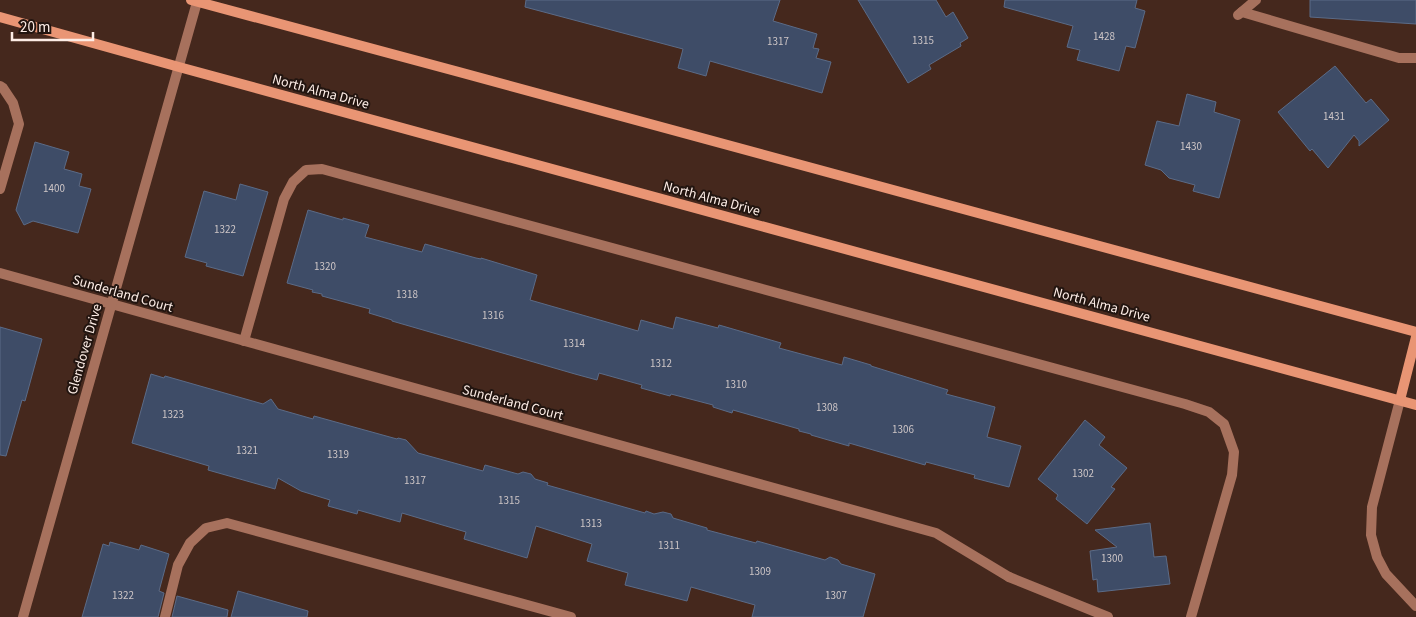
<svg xmlns="http://www.w3.org/2000/svg" width="1416" height="617" viewBox="0 0 1416 617" font-family="'Source Sans 3',sans-serif">
	<style>
		.building { fill: #3e4c67; stroke: #5b6b87 }
		.lines { fill: none; stroke-linecap: round; stroke-linejoin: round }
		.service { stroke: #a7715d; stroke-width: 10 }
		.minor { stroke: #a7715d; stroke-width: 10 }
		.secondary { stroke: #e99574; stroke-width: 10 }
		.labels { text-anchor: middle; stroke-width: 4; stroke-linejoin: round; paint-order: stroke }
		.number-label { font-size: 11px; fill: #cdc5c6 }
		.street-label { font-size: 14px; fill: #fdede6; stroke: #221510 }
	</style>
	<rect width="100%" height="100%" fill="#45281d"/>
	<g class="building">
		<path d="M526,0H780L773,21L817,34L813,48L819,49L816,58L831,62L822,93L710,61L706,76L678,68L683,49L525,7Z"/>
		<path d="M858,0H936L946,17L953,12L968,38L960,43L961,46L929,65L931,69L908,83Z"/>
		<path d="M1005,0H1137L1135,8L1145,11L1135,48L1126,46L1119,71L1077,60L1080,50L1067,47L1073,26L1004,7Z"/>
		<path d="M1310,0H1416V24L1310,17Z"/>
		<path d="M1335,66L1366,103L1371,99L1389,120L1359,146V141L1354,135L1328,168L1312,149L1310,151L1278,112Z"/>
		<path d="M1187,94L1216,102L1214,112L1240,120L1219,198L1193,191L1195,185L1169,178L1161,170L1145,165L1157,121L1179,126Z"/>
		<path d="M35,142L69,152L64,169L82,174L79,186L91,189L78,233L33,221L24,225L16,210Z"/>
		<path d="M240,184L268,192L243,276L206,266L207,263L185,257L204,191L236,200Z"/>
		<path d="M308,210L343,220V218L369,225L365,237L422,252L425,244L476,258L481,259V258L537,275L530,300L638,331L641,320L673,329L676,317L718,328L719,325L781,343L779,348L842,365L844,357L871,365V366L948,390L946,394L995,407L987,437L1021,446L1009,487L974,478L975,475L926,462L925,465L849,443V446L811,435V434L799,431V429L733,410L732,413L713,407V405L671,394L670,396L641,388L642,385L599,373L597,380L575,374L392,321V320L369,313L370,309L322,296V294L312,292L313,290L287,283Z"/>
		<path d="M0,327L42,339L25,401L22,400L6,456L0,455Z"/>
		<path d="M151,374L164,378L165,376L263,404L271,399L278,409L313,419L314,416L397,439L398,438L406,440L418,453L483,471L485,465L518,474L523,472L531,474L535,479L548,483L547,485L645,513L646,511L654,514L663,512L671,514L673,518L707,528V530L756,543L757,541L825,560L830,557L838,560L841,564L875,574L863,617H752L755,605L691,587L687,601L625,585L628,573L587,561L592,544L536,526L527,558L464,539L466,532L402,513L400,522L358,510L357,514L328,506L330,500L301,491L278,478L275,489L208,470L209,466L132,443Z"/>
		<path d="M1085,420L1105,437L1099,445L1127,468L1111,487L1115,489L1087,524L1056,499L1058,495L1038,479Z"/>
		<path d="M1150,523L1154,557L1166,556L1170,584L1098,592L1097,579L1093,580L1090,551L1117,547L1095,530Z"/>
		<path d="M110,542L139,550L141,545L169,554L159,591L164,593L158,617H82L103,544L109,546Z"/>
		<path d="M238,591L308,611L307,617H231Z"/>
		<path d="M177,596L228,610L227,617H172Z"/>
	</g>
	<g class="lines">
		<g class="service">
			<path d="M1242,12L1399,58H1416"/>
			<path d="M0,86L3,88L13,103L19,124L0,189"/>
			<path d="M244,341L284,199L293,182L306,170L322,169L1185,404L1209,412L1224,424L1234,452L1232,475L1191,617"/>
			<path d="M1400,400L1372,507L1371,535L1377,557L1386,574L1416,606"/>
			<path d="M1009,577L1108,617"/>
			<path d="M165,617L178,565L190,543L206,528L227,523L571,617"/>
		</g>
		<g class="minor">
			<path d="M1238,15L1256,0"/>
			<path d="M0,273L936,533L1009,577"/>
			<path d="M23,617L197,2"/>
		</g>
		<g class="secondary">
			<path d="M191,0L459,72L1416,332"/>
			<path d="M0,17L179,67L1416,405"/>
			<path d="M1400,400L1416,337"/>
		</g>
	</g>
	<g class="labels">
		<g class="number-label">
			<text x="1104" y="40">1428</text>
			<text x="923" y="44">1315</text>
			<text x="778" y="45">1317</text>
			<text x="1334" y="120">1431</text>
			<text x="1191" y="150">1430</text>
			<text x="54" y="192">1400</text>
			<text x="225" y="233">1322</text>
			<text x="325" y="270">1320</text>
			<text x="407" y="298">1318</text>
			<text x="493" y="319">1316</text>
			<text x="574" y="347">1314</text>
			<text x="661" y="367">1312</text>
			<text x="736" y="388">1310</text>
			<text x="827" y="411">1308</text>
			<text x="173" y="418">1323</text>
			<text x="903" y="433">1306</text>
			<text x="247" y="454">1321</text>
			<text x="338" y="458">1319</text>
			<text x="1083" y="477">1302</text>
			<text x="415" y="484">1317</text>
			<text x="509" y="504">1315</text>
			<text x="591" y="527">1313</text>
			<text x="669" y="549">1311</text>
			<text x="1112" y="562">1300</text>
			<text x="760" y="575">1309</text>
			<text x="123" y="599">1322</text>
			<text x="836" y="599">1307</text>
		</g>
		<g class="street-label">
			<text transform="translate(321 91) rotate(15)" y="5">North Alma Drive</text>
			<text transform="translate(712 198) rotate(15)" y="5">North Alma Drive</text>
			<text transform="translate(123 293) rotate(16)" y="5">Sunderland Court</text>
			<text transform="translate(1102 304) rotate(15)" y="5">North Alma Drive</text>
			<text transform="translate(84 349) rotate(-74)" y="5">Glendover Drive</text>
			<text transform="translate(513 402) rotate(15)" y="5">Sunderland Court</text>
		</g>
	</g>
	<path d="M12 32v8h81v-8" fill="none" stroke="#fdede6" stroke-width="2.5"/>
	<text x="20" y="32" font-size="15" fill="#fdede6" stroke="#221510" stroke-width="4" paint-order="stroke">20 m</text>
</svg>
